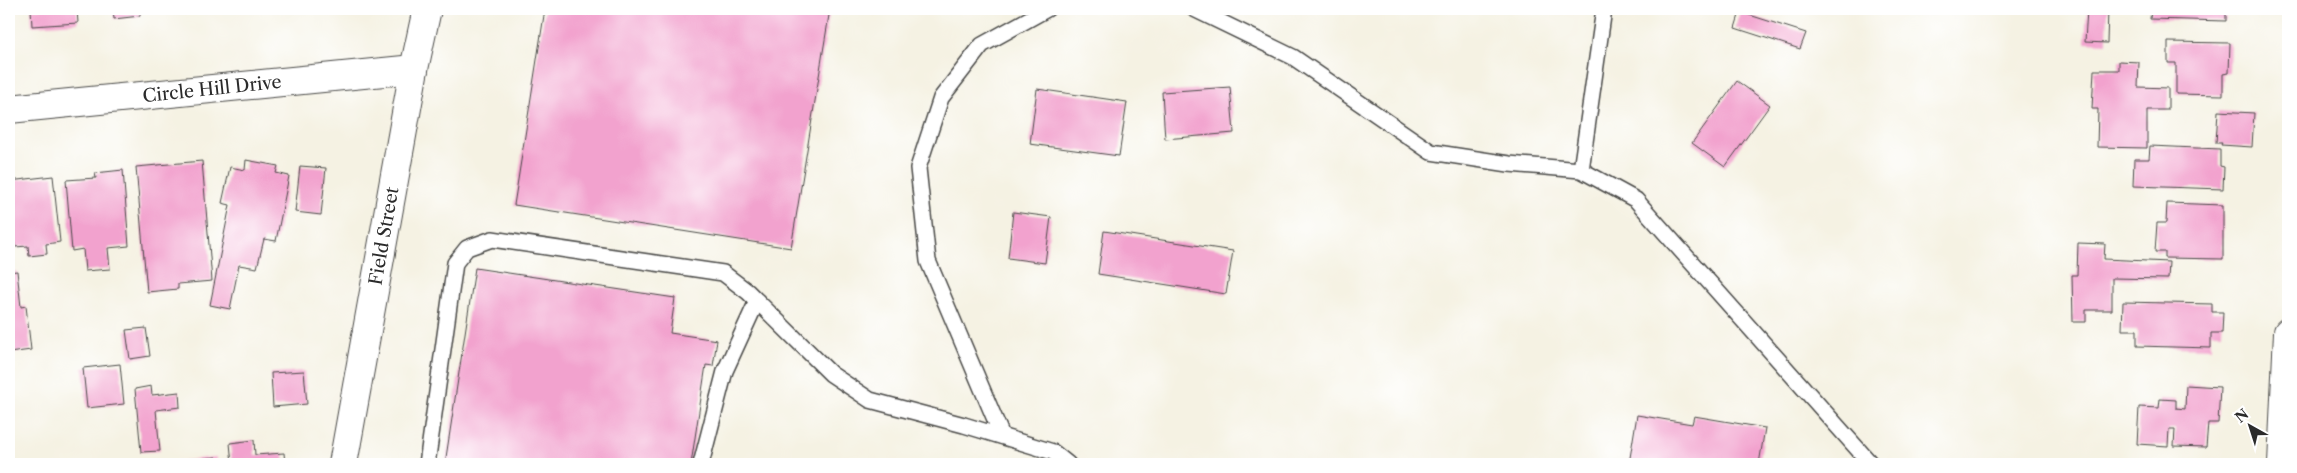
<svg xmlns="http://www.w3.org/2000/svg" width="2297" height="473" viewBox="0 0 2297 473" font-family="'Libre Caslon Text',serif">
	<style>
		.building { fill: #f2a2ce }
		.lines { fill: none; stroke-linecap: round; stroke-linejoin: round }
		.lane-casing { stroke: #494947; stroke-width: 18 }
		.street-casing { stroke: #494947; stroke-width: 30 }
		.lane { stroke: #fff; stroke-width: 15 }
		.street { stroke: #fff; stroke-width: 28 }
		.labels { text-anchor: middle; stroke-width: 4.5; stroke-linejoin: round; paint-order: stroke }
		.street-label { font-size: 18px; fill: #2b2b2b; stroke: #fff }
	</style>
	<rect width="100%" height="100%" fill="#fff"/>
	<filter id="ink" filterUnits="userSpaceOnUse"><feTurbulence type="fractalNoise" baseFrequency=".02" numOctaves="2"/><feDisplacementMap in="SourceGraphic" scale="10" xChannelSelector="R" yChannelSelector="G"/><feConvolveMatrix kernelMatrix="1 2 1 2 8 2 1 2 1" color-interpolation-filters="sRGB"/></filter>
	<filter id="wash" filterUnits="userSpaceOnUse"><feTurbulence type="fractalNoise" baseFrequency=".0096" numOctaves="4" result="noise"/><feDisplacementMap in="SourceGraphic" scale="20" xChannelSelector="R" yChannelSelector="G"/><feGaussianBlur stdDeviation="1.12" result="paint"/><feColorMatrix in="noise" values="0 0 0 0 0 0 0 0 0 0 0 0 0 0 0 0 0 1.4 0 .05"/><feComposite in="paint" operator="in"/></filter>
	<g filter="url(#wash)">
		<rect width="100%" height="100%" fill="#f5f2e3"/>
		<g id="blocks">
			<g class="building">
				<path d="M9,9H11L12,30H9Z"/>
				<path d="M31,9H77L78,23L32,26Z"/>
				<path d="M113,9H140V16L114,19Z"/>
				<path d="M174,9H197V10L174,12Z"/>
				<path d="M545,9H830L791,248L514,205Z"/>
				<path d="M2087,9H2108L2107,43L2085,42Z"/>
				<path d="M2151,9H2226V21L2150,19Z"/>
				<path d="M1740,12L1806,33L1800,49L1735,28Z"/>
				<path d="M2168,42L2230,43L2229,73L2223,74V95L2176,94V63H2168Z"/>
				<path d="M2119,61L2139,62L2138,87L2168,88V110H2147V148L2097,147L2098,109H2092L2094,70H2119Z"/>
				<path d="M1737,81L1770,105L1725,167L1692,143Z"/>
				<path d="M1230,87L1234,133L1165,139L1162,92Z"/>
				<path d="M1037,89L1127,102L1119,156L1030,144Z"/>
				<path d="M2218,111L2254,113L2252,147L2221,145L2222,143H2216Z"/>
				<path d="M2150,146L2220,149V166L2224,167L2223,189L2133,186L2134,159H2149Z"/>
				<path d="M246,160L278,166L276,173L289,176L276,241L264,239L257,268L239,265L230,309L210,305L230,205L222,203L230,167L245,170Z"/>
				<path d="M202,161L212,281L178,284V289L147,292L136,167Z"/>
				<path d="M300,166L326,168L321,215L295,212Z"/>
				<path d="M123,170L129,246L108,248L110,269L85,271L83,249L72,251L66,180L96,178L95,173Z"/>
				<path d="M53,176L60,242L46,244L47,254L29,256L28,246L15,247L9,181Z"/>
				<path d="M2167,203L2223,205V259L2165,258V252H2155L2157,223H2166Z"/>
				<path d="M1013,212L1051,217L1045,263L1008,258Z"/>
				<path d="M1104,231L1233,251L1226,294L1098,274Z"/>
				<path d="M2078,243L2105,244L2104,259L2169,262L2168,279L2112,278V310H2086V322H2073L2072,275H2077Z"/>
				<path d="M475,268L675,298L670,333L717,340L713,366L706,365L691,464H445Z"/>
				<path d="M17,271L21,307L26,306L31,350L9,353V272Z"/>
				<path d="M2123,302L2212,304V312H2223L2222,333H2211V348L2137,346V330H2122Z"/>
				<path d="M146,328L150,356L130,359L126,330Z"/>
				<path d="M120,364L124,404L87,408L83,368Z"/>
				<path d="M304,371L307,404L273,407L271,373Z"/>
				<path d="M2186,385L2220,387L2218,423H2208L2206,447L2174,446L2175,429H2169L2168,446L2137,444L2139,407L2159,408L2160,399L2176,400V408L2185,409Z"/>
				<path d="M151,386L152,395L179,392L180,407L156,410L160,451L141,452L135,389Z"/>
				<path d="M1637,415L1692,424L1694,416L1765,428L1759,464H1629Z"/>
				<path d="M254,440L255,455L284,453L285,464H232L230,443Z"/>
				<path d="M216,457L217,464H172V462Z"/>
			</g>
		</g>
	</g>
	<g filter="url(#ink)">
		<use href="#blocks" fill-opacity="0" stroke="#494947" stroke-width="1"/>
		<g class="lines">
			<defs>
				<g id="lane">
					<path d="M1194,9L1293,57L1431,152L1509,164L1581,170L1636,200L1871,464"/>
					<path d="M1581,170L1604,9"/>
					<path d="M1002,436L928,261L918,168L941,98L982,45L1047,9"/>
					<path d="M427,464L455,263L467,248L492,239L723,273L748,292L831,374L870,400L964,425L1053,452L1068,464"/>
					<path d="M701,464L725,371L757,301"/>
				</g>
				<g id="street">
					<path d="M9,109L414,69"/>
					<path d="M343,464L414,69L427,9"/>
					<path d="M2282,464L2288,332"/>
				</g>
			</defs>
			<use href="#lane" class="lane-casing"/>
			<use href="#street" class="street-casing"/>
			<use href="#lane" class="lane"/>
			<use href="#street" class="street"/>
		</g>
	</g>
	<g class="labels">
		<g class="street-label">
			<text transform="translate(212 89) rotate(-6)" y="6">Circle Hill Drive</text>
			<text transform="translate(384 236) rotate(-80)" y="6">Field Street</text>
		</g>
	</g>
	<rect width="2297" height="473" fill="none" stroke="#fff" stroke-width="30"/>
	<g transform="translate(2250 426) rotate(321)" stroke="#ffffff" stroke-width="4" paint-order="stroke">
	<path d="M0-4L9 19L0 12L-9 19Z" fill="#2b2b2b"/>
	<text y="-8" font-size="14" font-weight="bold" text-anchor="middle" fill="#2b2b2b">N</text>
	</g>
</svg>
